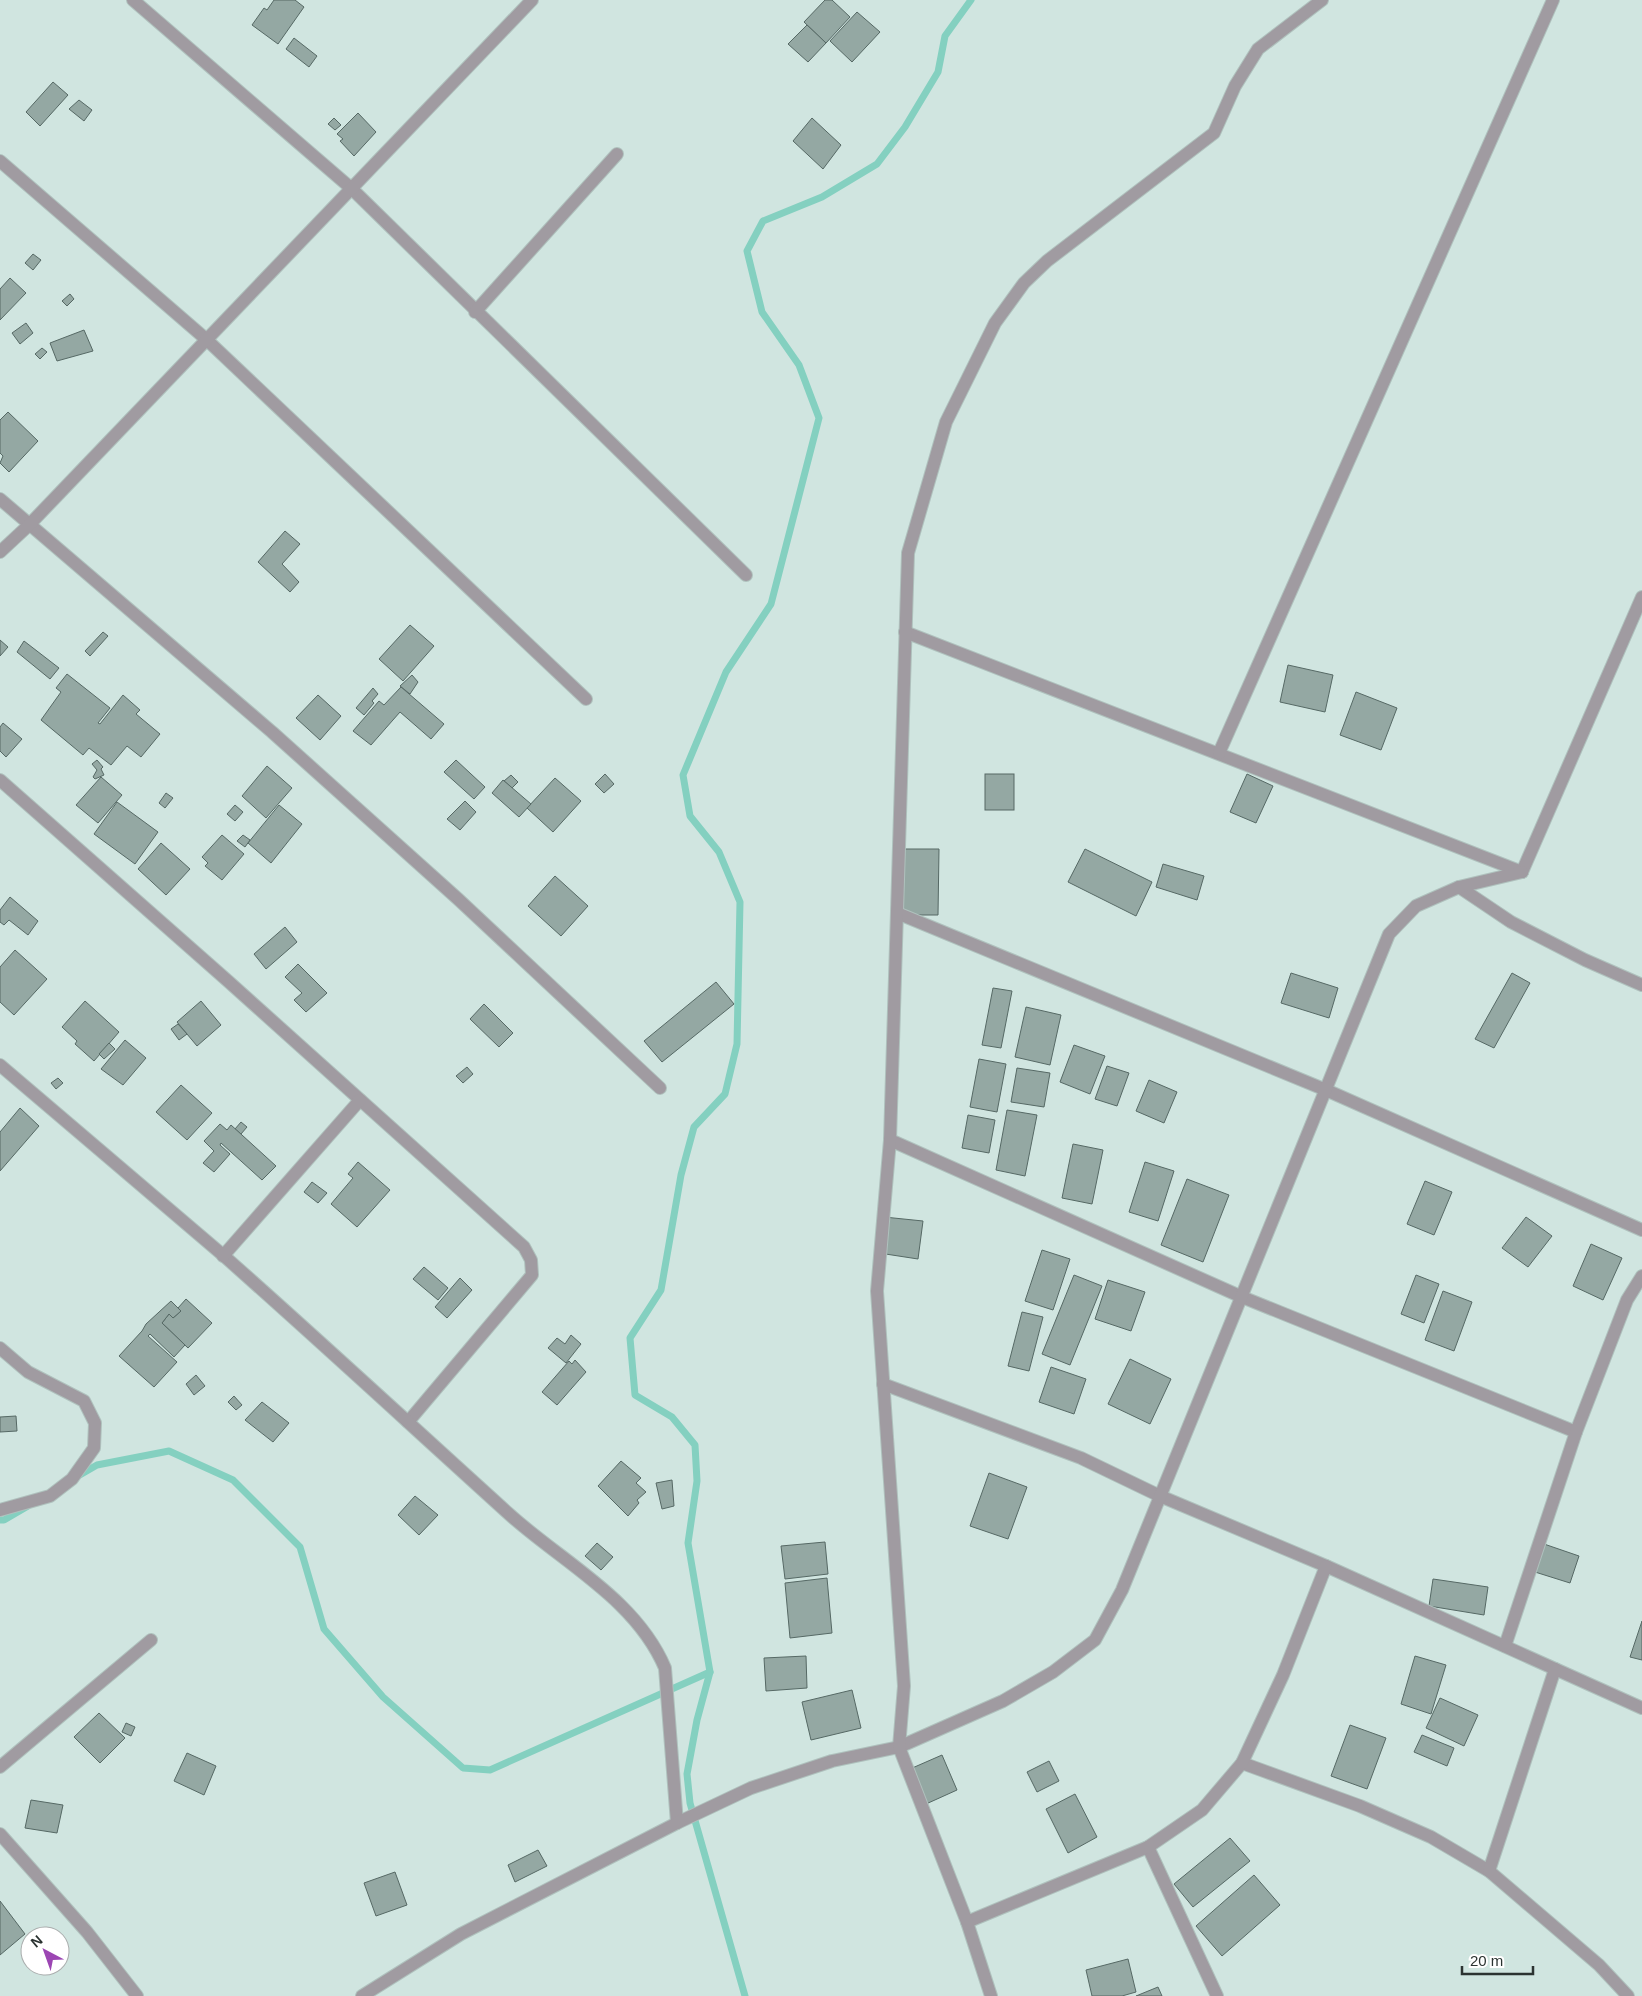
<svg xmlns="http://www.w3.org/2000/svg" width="1642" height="1996" viewBox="0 0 1642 1996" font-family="Arial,sans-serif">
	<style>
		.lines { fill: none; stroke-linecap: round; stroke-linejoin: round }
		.stream { stroke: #84d0c0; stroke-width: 7 }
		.building { fill: #94a8a3; stroke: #566965 }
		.street-casing { stroke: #afc1bd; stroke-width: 14 }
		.street { stroke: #a09ba1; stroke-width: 12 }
	</style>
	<rect width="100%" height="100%" fill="#d0e5e0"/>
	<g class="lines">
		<g class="stream">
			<path d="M78,1476L97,1465L169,1451L233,1480L300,1547L324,1629L383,1697L463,1768L490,1770L710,1672"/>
			<path d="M0,1520H4L28,1506"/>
			<path d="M745,1996L690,1803L687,1774L697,1720L710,1672L688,1543L697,1481L695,1445L672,1417L635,1395L630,1338L661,1290L681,1175L694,1127L725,1094L737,1044L740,902L719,852L690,816L683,775L726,672L771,604L819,418L799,365L762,312L747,251L763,221L822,197L877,164L905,127L938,72L945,36L971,0"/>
		</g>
	</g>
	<g class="building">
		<path d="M274,0H295L304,7L278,44L252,25L264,8L267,10Z"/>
		<path d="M825,0H832L850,17L826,43L804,22Z"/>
		<path d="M857,12L880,32L852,62L830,41Z"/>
		<path d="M807,25L826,43L808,62L788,44Z"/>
		<path d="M294,38L317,56L309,67L286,49Z"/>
		<path d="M53,82L68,95L40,126L26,112Z"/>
		<path d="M79,100L92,110L84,121L69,109Z"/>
		<path d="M358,113L376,132L354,156L340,141L343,139L337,134Z"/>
		<path d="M334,118L341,125L335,130L328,124Z"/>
		<path d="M812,118L841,145L823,169L793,141Z"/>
		<path d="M33,254L41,260L33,270L25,263Z"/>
		<path d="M10,278L26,293L0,320V289Z"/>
		<path d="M70,294L74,299L67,306L62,301Z"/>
		<path d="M26,323L33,333L20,344L12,333Z"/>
		<path d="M84,330L93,351L57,361L50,343Z"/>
		<path d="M42,348L47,352L40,359L35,354Z"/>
		<path d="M8,412L38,441L9,472L0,463L3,456L0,453V420Z"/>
		<path d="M285,531L300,544L282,564L299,582L290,592L258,562Z"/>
		<path d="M410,625L434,646L403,681L379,659Z"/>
		<path d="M103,632L108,636L90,656L85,651Z"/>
		<path d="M0,640L8,647L0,656Z"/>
		<path d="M24,641L59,668L50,679L17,652Z"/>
		<path d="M1288,665L1333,675L1325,712L1280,702Z"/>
		<path d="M67,674L110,708L98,723L100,724L123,695L140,710L136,714L160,734L141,757L127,746L111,765L89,748L83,755L41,720L61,692L56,688Z"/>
		<path d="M412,675L418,682L410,694L400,686Z"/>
		<path d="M401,687L444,724L431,739L400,712L371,745L353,731L379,701L384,705Z"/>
		<path d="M373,688L378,694L372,701L374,703L364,715L356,708Z"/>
		<path d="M1356,692L1397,708L1381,750L1340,735Z"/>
		<path d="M318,695L341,716L320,740L296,718Z"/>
		<path d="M3,723L22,739L6,757L0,751V727Z"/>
		<path d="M97,760L103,767L101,769L104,775L95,779L93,777L97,770L92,764Z"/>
		<path d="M456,760L485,787L474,799L444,772Z"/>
		<path d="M267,766L292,788L266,818L242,796Z"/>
		<path d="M605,774L614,784L604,793L595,784Z"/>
		<rect x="985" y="774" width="29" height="36"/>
		<path d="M1247,774L1273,786L1256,823L1230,812Z"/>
		<path d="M511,775L518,782L512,788L504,781Z"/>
		<path d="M101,777L122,795L98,823L76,805Z"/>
		<path d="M555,778L581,801L553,832L527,808Z"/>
		<path d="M503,780L531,804L519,817L492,793Z"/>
		<path d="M166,793L173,798L165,808L159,803Z"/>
		<path d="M465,801L476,812L460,830L447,819Z"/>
		<path d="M117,802L158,832L135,864L94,834Z"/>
		<path d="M235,805L243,812L235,821L227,814Z"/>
		<path d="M279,805L302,824L271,863L248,843Z"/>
		<path d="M222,835L244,854L222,880L205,866L208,863L202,857Z"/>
		<path d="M243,835L250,840L245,847L237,841Z"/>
		<path d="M161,843L190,869L166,895L138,869Z"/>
		<path d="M902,849H939L938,915H901Z"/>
		<path d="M1085,849L1152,882L1136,916L1068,882Z"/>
		<path d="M1163,864L1204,876L1197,900L1156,887Z"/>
		<path d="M555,876L588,906L561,936L528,906Z"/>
		<path d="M10,897L38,921L28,935L9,920L4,925L0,922V910Z"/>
		<path d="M285,927L297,942L266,969L254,954Z"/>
		<path d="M15,950L47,979L14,1015L0,1002V967Z"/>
		<path d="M298,964L327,993L306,1012L294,1000L302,993L285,977Z"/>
		<path d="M1291,973L1338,988L1329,1018L1281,1003Z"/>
		<path d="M1512,973L1530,983L1494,1048L1475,1039Z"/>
		<path d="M716,982L734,1004L662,1062L644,1041Z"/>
		<path d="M993,988L1012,991L1001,1048L982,1045Z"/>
		<path d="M85,1001L119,1032L94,1061L75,1044L77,1041L62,1027Z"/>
		<path d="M201,1001L221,1025L197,1046L177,1022Z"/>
		<path d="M484,1004L513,1033L499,1047L470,1019Z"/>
		<path d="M1026,1007L1061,1015L1050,1065L1015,1057Z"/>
		<path d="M178,1024L187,1034L179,1040L171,1029Z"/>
		<path d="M125,1040L146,1058L123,1085L101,1069Z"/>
		<path d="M109,1043L115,1049L104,1059L99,1054Z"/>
		<path d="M1074,1045L1105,1056L1090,1094L1060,1082Z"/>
		<path d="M979,1059L1006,1064L997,1112L970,1107Z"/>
		<path d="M1107,1066L1129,1073L1117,1106L1095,1099Z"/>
		<path d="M467,1067L473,1074L463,1083L456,1076Z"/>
		<path d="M1017,1068L1050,1073L1044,1107L1011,1102Z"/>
		<path d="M58,1078L63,1083L56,1089L51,1083Z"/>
		<path d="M1149,1080L1177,1092L1164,1123L1136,1111Z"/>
		<path d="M181,1085L212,1113L187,1140L156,1112Z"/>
		<path d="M20,1108L39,1126L0,1171V1132Z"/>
		<path d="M1007,1110L1037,1115L1025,1176L996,1170Z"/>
		<path d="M968,1115L995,1120L989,1153L962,1148Z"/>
		<path d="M241,1122L247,1127L241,1134L235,1129Z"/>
		<path d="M220,1124L227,1130L231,1125L276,1166L262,1180L221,1143L220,1145L230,1154L214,1172L203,1163L214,1151L204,1141Z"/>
		<path d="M1073,1144L1103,1150L1092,1204L1062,1198Z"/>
		<path d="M358,1162L390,1190L357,1227L331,1204L353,1178L348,1174Z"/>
		<path d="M1145,1162L1174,1171L1158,1221L1129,1212Z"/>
		<path d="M1187,1179L1229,1195L1203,1262L1161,1245Z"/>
		<path d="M1425,1181L1452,1192L1434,1235L1407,1224Z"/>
		<path d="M312,1182L327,1193L318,1203L304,1192Z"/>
		<path d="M884,1217L923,1221L918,1259L879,1253Z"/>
		<path d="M1526,1217L1552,1236L1528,1267L1502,1248Z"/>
		<path d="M1591,1244L1622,1258L1603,1300L1573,1286Z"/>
		<path d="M1042,1250L1070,1259L1053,1310L1025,1301Z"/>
		<path d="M424,1267L448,1288L438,1300L413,1279Z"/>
		<path d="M1074,1275L1102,1286L1070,1365L1042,1354Z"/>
		<path d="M1416,1275L1439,1284L1424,1323L1401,1314Z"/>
		<path d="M460,1278L472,1290L447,1318L435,1307Z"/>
		<path d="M1108,1280L1145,1292L1131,1331L1095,1319Z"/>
		<path d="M1443,1291L1472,1302L1454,1351L1425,1340Z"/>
		<path d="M186,1299L212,1323L188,1348L162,1323L169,1314L173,1318L181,1311L178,1308Z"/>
		<path d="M171,1301L181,1311L173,1318L169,1314L162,1323L185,1345L174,1357L150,1334L148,1336L177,1362L154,1387L119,1356L142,1331L146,1324Z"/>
		<path d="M1022,1312L1043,1317L1029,1371L1008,1366Z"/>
		<path d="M571,1335L581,1344L566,1363L548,1348L557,1338L565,1344Z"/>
		<path d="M1130,1359L1171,1379L1150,1424L1108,1404Z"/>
		<path d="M575,1360L586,1372L557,1405L542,1392L569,1361L572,1364Z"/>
		<path d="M1051,1367L1086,1379L1074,1414L1039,1402Z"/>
		<path d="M196,1375L205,1386L194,1395L186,1384Z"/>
		<path d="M234,1396L242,1405L236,1410L228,1402Z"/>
		<path d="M262,1402L289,1423L273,1442L245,1420Z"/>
		<path d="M16,1416L17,1431L0,1432V1417Z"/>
		<path d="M621,1461L641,1478L636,1483L646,1492L637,1500L639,1503L628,1516L598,1486Z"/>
		<path d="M989,1473L1027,1487L1008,1539L970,1526Z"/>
		<path d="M672,1480L674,1506L662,1509L656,1483Z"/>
		<path d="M415,1496L438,1515L419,1535L398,1515Z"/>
		<path d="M825,1542L828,1574L785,1579L781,1546Z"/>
		<path d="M597,1543L613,1557L601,1570L585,1556Z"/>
		<path d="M1544,1544L1579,1556L1570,1583L1535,1572Z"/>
		<path d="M827,1578L832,1633L790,1638L785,1583Z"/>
		<path d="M1433,1579L1488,1587L1484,1615L1429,1606Z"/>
		<path d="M1642,1621V1660L1630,1657Z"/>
		<path d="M806,1656L807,1688L766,1691L764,1658Z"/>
		<path d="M1415,1656L1446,1665L1431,1714L1401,1704Z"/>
		<path d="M852,1690L861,1728L811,1740L802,1702Z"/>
		<path d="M1440,1698L1478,1715L1464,1746L1426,1728Z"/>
		<path d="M99,1713L125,1738L100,1763L74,1737Z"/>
		<path d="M126,1723L135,1727L131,1736L122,1732Z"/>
		<path d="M1350,1725L1386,1738L1367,1789L1331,1776Z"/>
		<path d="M1422,1735L1454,1748L1447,1766L1414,1752Z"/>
		<path d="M187,1753L216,1766L204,1795L174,1781Z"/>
		<path d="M942,1755L957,1790L926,1804L910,1769Z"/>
		<path d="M1049,1761L1059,1781L1037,1792L1027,1772Z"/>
		<path d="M1075,1794L1097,1837L1068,1853L1046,1809Z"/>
		<path d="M31,1800L63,1805L57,1833L25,1828Z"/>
		<path d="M1230,1838L1250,1861L1193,1907L1174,1884Z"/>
		<path d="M538,1850L547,1866L515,1882L508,1865Z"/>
		<path d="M395,1872L407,1905L376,1916L364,1883Z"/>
		<path d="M1254,1875L1280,1905L1222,1956L1196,1926Z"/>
		<path d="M0,1901L25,1934L0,1955Z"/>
		<path d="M1128,1959L1136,1992L1122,1996H1092L1086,1970Z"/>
		<path d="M1158,1987L1162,1996H1136Z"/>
	</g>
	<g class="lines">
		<defs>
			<g id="street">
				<path d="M133,0L352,189L746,575"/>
				<path d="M0,161L207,340L586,699"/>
				<path d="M475,312L617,154"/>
				<path d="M0,499L272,732L458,899L660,1088"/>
				<path d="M0,552L29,525L532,0"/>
				<path d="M905,632L1522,872"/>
				<path d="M1219,753L1553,0"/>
				<path d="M0,780L229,982L524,1247L531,1260L532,1275L408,1422"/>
				<path d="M1522,872L1642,597"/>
				<path d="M1459,887L1511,922L1585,960L1642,985"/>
				<path d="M897,913L1326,1090L1642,1230"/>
				<path d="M0,1065C74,1129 150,1192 224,1256C320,1341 414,1428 509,1514C562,1562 636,1599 665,1668L677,1823"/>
				<path d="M890,1140L1242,1297L1576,1432"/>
				<path d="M223,1256L360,1100"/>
				<path d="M0,1348L28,1372L84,1401L95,1423L94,1448L72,1479L50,1496L0,1510"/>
				<path d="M883,1384L1081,1458L1160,1496L1326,1566L1642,1708"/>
				<path d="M1505,1646L1576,1432L1627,1300L1642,1276"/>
				<path d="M1242,1763L1360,1806L1431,1837L1489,1871L1599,1965L1628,1996"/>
				<path d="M0,1767L151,1640"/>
				<path d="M0,1834L87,1932L137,1996"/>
				<path d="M1148,1847L1217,1996"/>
				<path d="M1489,1871L1555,1669"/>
				<path d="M967,1922L1148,1847L1202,1810L1242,1763L1283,1675L1326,1566"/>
				<path d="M362,1996L461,1934L677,1823L751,1788L832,1761L899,1747L1003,1701L1053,1672L1095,1640L1122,1590L1389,934L1416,906L1459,887L1522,872"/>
				<path d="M991,1996L967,1922L899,1747L904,1686L877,1291L890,1140L908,553L946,422L995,323L1024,283L1047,261L1214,133L1235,86L1258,49L1322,0"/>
			</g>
		</defs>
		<use href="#street" class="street-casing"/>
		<use href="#street" class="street"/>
	</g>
	<g transform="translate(45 1951) rotate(319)"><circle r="24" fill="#ffffff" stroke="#aaadad"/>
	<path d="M0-4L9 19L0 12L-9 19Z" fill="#9c46b3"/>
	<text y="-8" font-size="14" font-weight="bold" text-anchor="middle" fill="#2b3331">N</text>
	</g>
	<path d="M1462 1966v8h71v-8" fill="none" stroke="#2b3331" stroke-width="2.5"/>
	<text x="1470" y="1966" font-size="15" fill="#2b3331" stroke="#ffffff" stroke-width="4" paint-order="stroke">20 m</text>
</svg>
